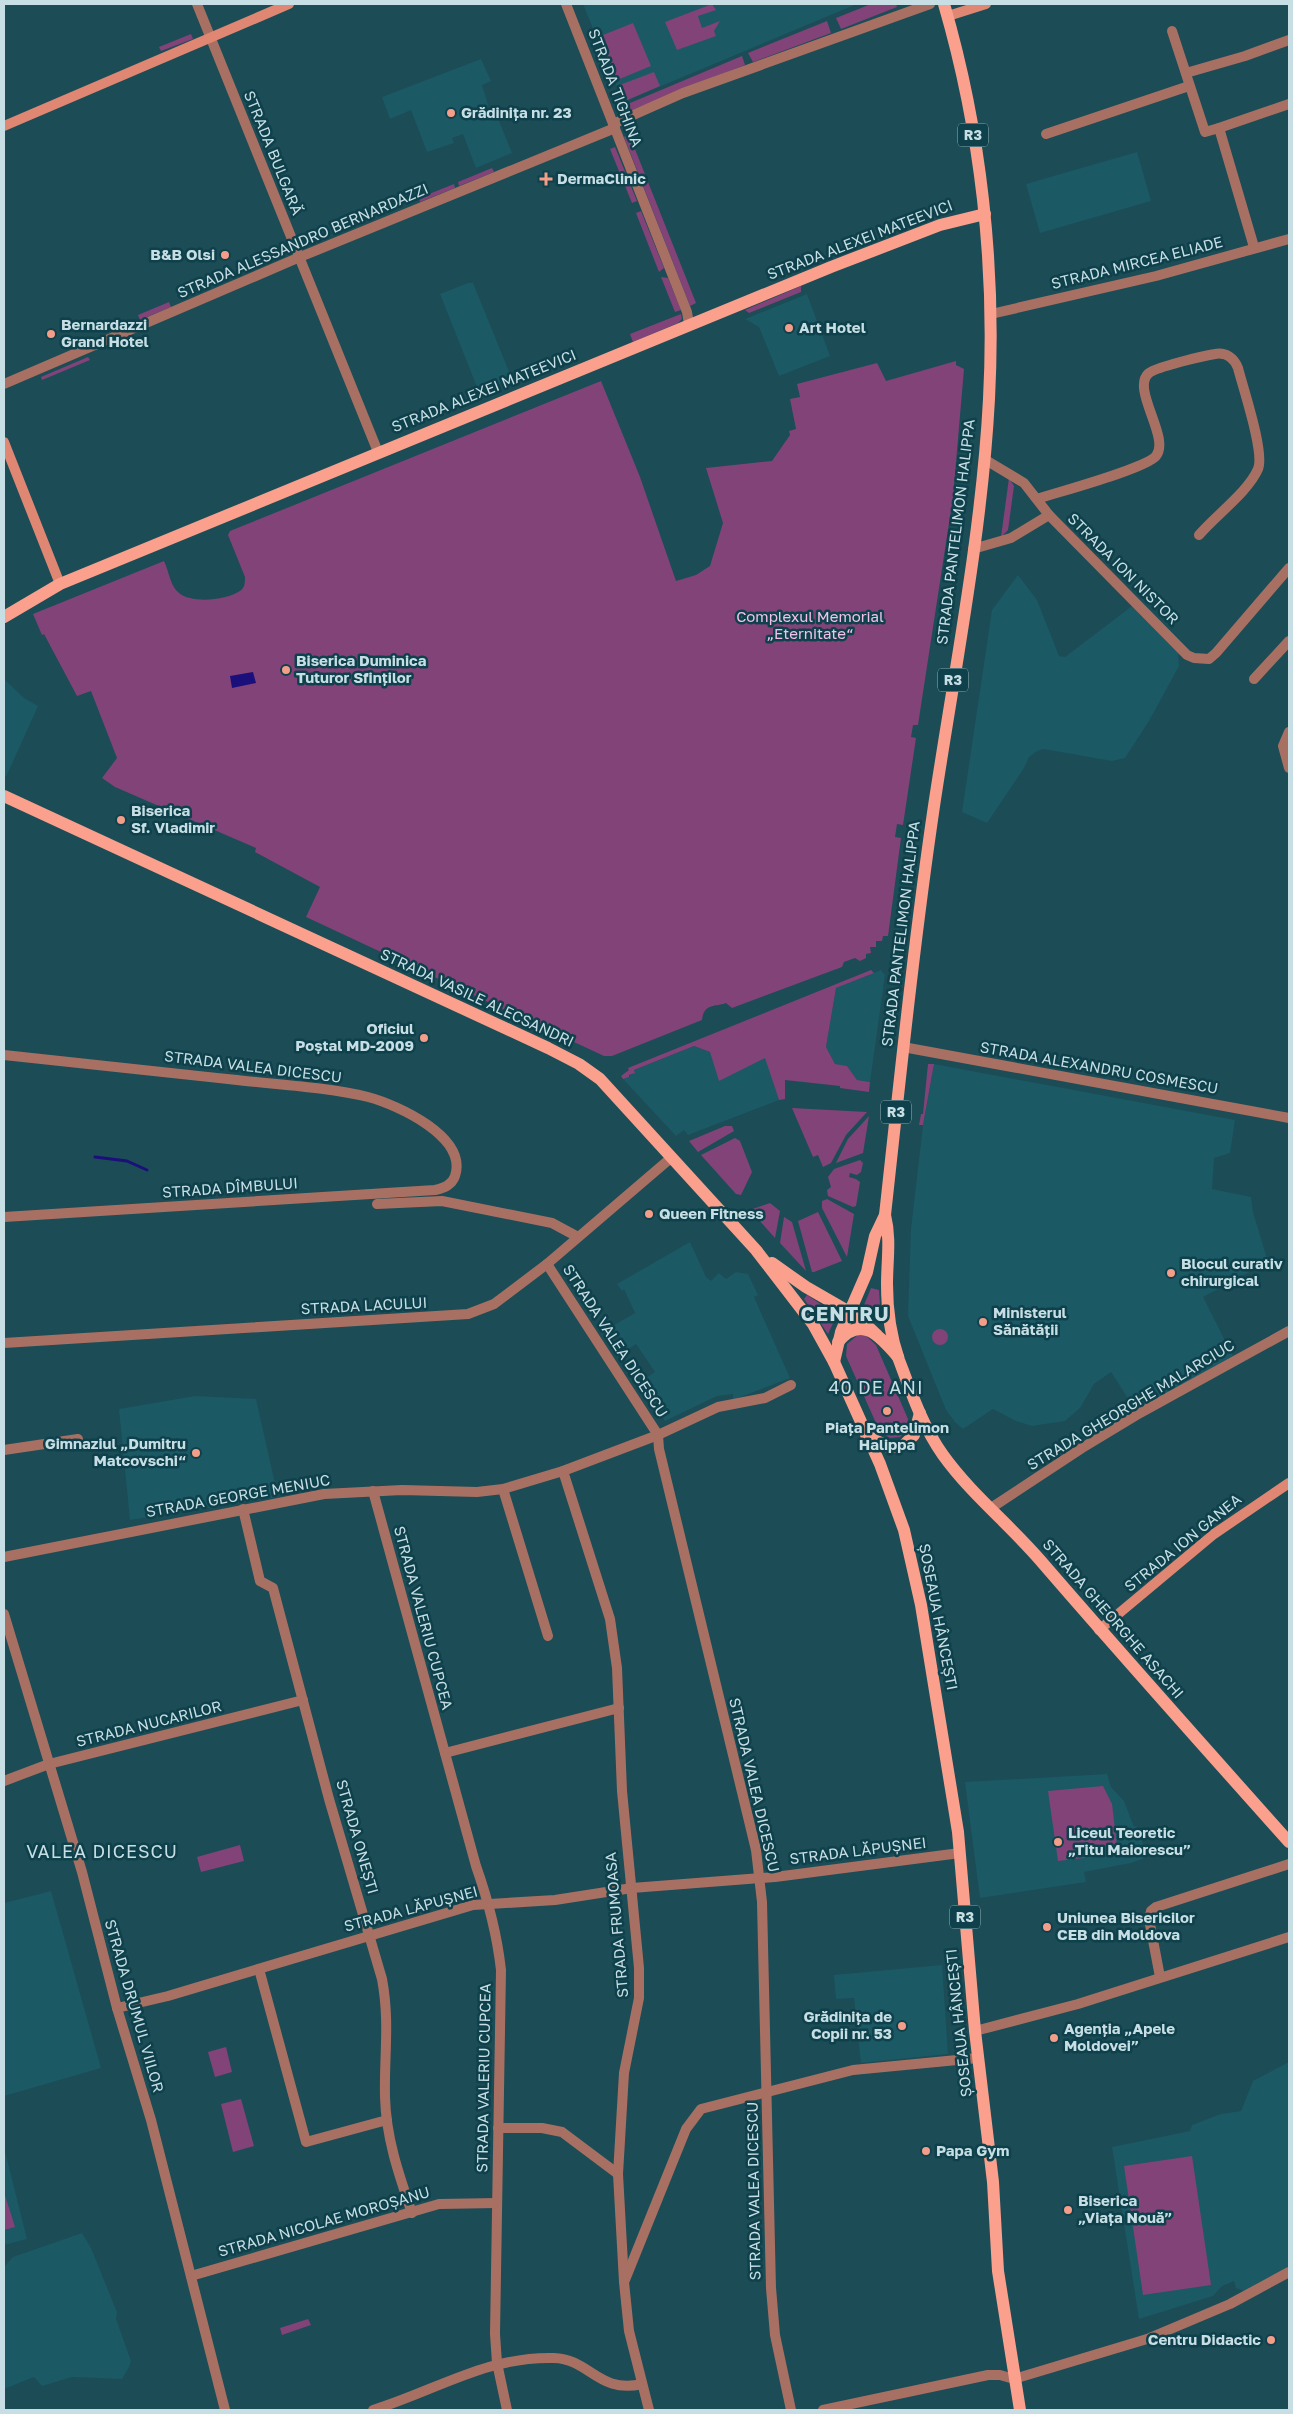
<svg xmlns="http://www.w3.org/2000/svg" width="1293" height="2414" viewBox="0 0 1293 2414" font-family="'Golos Text',sans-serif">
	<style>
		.built { fill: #1b5965 }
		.green { fill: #824378 }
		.water { fill: #1b107b }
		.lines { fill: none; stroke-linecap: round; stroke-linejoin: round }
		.stream { stroke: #1b107b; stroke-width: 3 }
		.street { stroke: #a87063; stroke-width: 10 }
		.secondary { stroke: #df8773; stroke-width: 10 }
		.primary { stroke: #faa08c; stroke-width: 12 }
		.poi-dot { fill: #f49e8a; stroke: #0e414b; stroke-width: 2 }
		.labels { text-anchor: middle; stroke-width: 5; stroke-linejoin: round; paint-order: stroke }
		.shield { fill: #0e414b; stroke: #8fafb6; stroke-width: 1 }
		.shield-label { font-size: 14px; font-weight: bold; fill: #c6dee4 }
		.street-label { font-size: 15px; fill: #c6dee4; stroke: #0e414b }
		.poi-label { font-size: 15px; font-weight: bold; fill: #c6dee4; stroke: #0e414b; text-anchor: start }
		.park-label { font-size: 15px; fill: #f4c1e9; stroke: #0e414b }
		.quarter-label { font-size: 18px; letter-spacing: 1px; fill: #c6dee4; stroke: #0e414b }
		.district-label { font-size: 20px; font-weight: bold; letter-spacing: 1px; fill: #c6dee4; stroke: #0e414b }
	</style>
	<rect width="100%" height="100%" fill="#1c4c56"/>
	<g class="built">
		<path d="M583,4H857L623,102Z"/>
		<path d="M481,59L491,81L482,85L492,118L497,116L512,153L476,168L463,134L452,138L454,143L427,152L411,110L390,119L382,97Z"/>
		<path d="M1137,152L1151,201L1040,233L1026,184Z"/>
		<path d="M468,283H473L512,379L479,392L440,294Z"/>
		<path d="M807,294L830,356L779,376L759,327L745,319Z"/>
		<path d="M1018,575L1037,600L1059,656L1065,657L1132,606L1178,650L1179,666L1149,721L1125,758L1112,761L1044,749L1037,751L1029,757L1024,768L987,823L962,812L992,610Z"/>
		<path d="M4,679L24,698L38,706L6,777L4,775Z"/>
		<path d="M881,970L885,975L870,1082L857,1080L847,1066L835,1064L826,1047L836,988Z"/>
		<path d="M694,1046L710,1052L765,1057L779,1100L688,1135L684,1130L676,1136L623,1079L629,1077L634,1070Z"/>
		<path d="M934,1064L1235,1120L1230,1153L1214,1158L1212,1189L1251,1197L1253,1212L1268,1262L1203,1297L1233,1356L1136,1411L1111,1372L1094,1384L1080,1408L1065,1421L1032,1426L1016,1421L993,1409L963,1429L955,1422L946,1410L908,1316L911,1229L923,1125Z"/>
		<path d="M690,1242L706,1277L711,1281L719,1273L726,1279L736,1272L748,1274L758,1295L754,1297L790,1378L733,1400V1394L717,1396L665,1421L645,1391L652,1386L646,1378L655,1372L636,1344L627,1350L617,1331L608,1337L604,1331L635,1313L624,1289L622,1291L617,1284Z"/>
		<path d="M195,1396L256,1399L278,1497L130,1520L119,1409Z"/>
		<path d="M1107,1774L1111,1787L1124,1801L1134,1827L1137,1826L1147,1857L1131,1863L1084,1872L1086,1882L980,1898L965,1782Z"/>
		<path d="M51,1891L101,2068L4,2096V1903Z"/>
		<path d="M942,1965L948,2054L861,2063L854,1998L836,1999L834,1975Z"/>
		<path d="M1289,2062V2266L1244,2291L1236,2288L1234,2281L1222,2286L1213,2296L1139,2319L1112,2147L1190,2131L1192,2125L1221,2114L1241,2111L1253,2081Z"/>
		<path d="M4,2147L27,2239L4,2245Z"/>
		<path d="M82,2233L91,2248L117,2312L116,2319L131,2361L129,2367L122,2379L72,2377L42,2386L34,2377L4,2389V2267L13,2257Z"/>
	</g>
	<g class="green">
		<path d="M712,4L716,10L698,16L702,28L720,21L714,31L716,36L677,50L665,22Z"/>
		<path d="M871,4H896L897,7L841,29L836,18Z"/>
		<path d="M827,21L831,33L753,62L748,53Z"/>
		<path d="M633,23L651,66L615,81L598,37Z"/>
		<path d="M191,34L193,39L161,51L159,47Z"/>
		<path d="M742,56L745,65L625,113L623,106Z"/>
		<path d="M654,72L660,86L623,102L617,86Z"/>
		<path d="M629,134L696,303L690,306L624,137Z"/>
		<path d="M615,147L637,201L632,203L610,149Z"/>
		<path d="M492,168L494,172L459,186L458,182Z"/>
		<path d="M454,184L455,188L420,202L419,198Z"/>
		<path d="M641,211L664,268L659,272L636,213Z"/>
		<path d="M661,277L668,278L681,310L675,312Z"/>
		<path d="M801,286V292L749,313L745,310Z"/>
		<path d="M169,302L171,307L140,320L138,315Z"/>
		<path d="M681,314L682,319L678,323L633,342L630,334Z"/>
		<path d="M88,357L90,360L42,380L41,377Z"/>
		<path d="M956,361V365L964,369L953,497L918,725H913L911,737L916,738L903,825L897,824L895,837L901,838L888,936H883L882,941H876V947H870L871,953L866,954V958L860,961L855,958L844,962L842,967L732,1008L726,1003C715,1007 704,1003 702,1020L612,1056H604L306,917L320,887L255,852L256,848L115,787L102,778L117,758L91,691L77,696L44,634L42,635L33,614L164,561C169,571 170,586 179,593C192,604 227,600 240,591C245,588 245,582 245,577L228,535L230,531L601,381L640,477L676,581L696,575L710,566L723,523L706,468L772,461L790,435L789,431L796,429L790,399L800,397L797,384L877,363L886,381Z"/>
		<path d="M1009,478L1014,486L1008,530L1001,537Z"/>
		<path d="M871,970L874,973L836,988L826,1047L835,1064L847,1066L857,1080L870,1082L869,1092L840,1088V1086L785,1080V1099L779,1100L765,1058L719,1081L710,1052L694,1046L634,1070L635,1073L629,1075V1077L623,1079L621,1076L629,1070L628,1068Z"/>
		<path d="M928,1064H934L923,1125H919L921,1114H923Z"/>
		<path d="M792,1108L867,1112L846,1135L831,1163L823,1167L818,1155L813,1157Z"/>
		<path d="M869,1116L863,1153L836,1163L848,1139Z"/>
		<path d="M725,1126H732L734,1131L698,1152L689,1141Z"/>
		<path d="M735,1138L740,1141L752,1172L741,1195L736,1194L701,1155Z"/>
		<path d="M860,1160L863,1163L861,1172L857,1175L850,1173L849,1177L856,1179L860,1182L856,1206L853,1207L828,1196L827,1190L831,1187L828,1177L834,1169Z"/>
		<path d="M827,1199L854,1214L847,1257L822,1208V1201Z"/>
		<path d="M770,1203L780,1211L775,1238L750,1210Z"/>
		<path d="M818,1212L842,1261L814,1272H812L798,1221Z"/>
		<path d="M784,1217L792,1222L806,1271L780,1243Z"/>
		<path d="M871,1288L879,1290L881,1320L862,1310Z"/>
		<path d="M807,1295L837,1315L828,1334L804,1299Z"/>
		<circle cx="940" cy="1337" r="8"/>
		<path d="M858,1335H865L876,1345L908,1419L907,1429L900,1437L890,1438L880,1432L846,1356L847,1344Z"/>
		<path d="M1103,1786L1112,1804L1118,1854L1058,1861L1048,1791Z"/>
		<path d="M240,1845L244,1861L201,1872L197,1857Z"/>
		<path d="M226,2047L232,2072L215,2077L208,2052Z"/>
		<path d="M241,2099L254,2146L233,2152L221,2104Z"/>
		<path d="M1192,2156L1211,2285L1143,2295L1124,2166Z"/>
		<path d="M4,2192L15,2227L4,2230Z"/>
		<path d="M308,2319L311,2325L282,2335L280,2328Z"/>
	</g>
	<path class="water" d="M253,672L256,683L232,688L230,676Z"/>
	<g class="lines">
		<path class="stream" d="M95,1157L127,1161L147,1170"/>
		<g class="street">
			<path d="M197,4L378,452"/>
			<path d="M566,4L687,312L689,324"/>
			<path d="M1172,31L1205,132L1219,128L1254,247"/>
			<path d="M1186,73L1245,56L1289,40"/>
			<path d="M613,124L683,93L930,4"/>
			<path d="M1219,128L1289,104"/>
			<path d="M1046,134L1189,86"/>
			<path d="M991,314L1156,276L1289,239"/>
			<path d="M4,384L300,257L615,128"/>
			<path d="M984,459L1024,483L1049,515L1187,655L1194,658L1209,659L1216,653L1289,568"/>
			<path d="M1037,499C1058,492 1145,469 1156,456C1171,438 1130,388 1149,373C1157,367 1202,356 1215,354C1226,352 1234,358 1238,368C1243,388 1265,453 1258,469C1248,492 1216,515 1199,535"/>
			<path d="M973,549L1011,538L1049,515"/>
			<path d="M1254,679L1289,641"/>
			<path d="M1289,732L1283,746L1289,768"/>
			<path d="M903,1047L1289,1118"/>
			<path d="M4,1055C81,1063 159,1072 237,1080C280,1085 326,1087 368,1097C398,1105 468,1137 455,1176C452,1185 444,1188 435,1190L4,1217"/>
			<path d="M377,1204L442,1201L552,1223L578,1237"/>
			<path d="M547,1264L658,1435L659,1449L756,1850L762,1902L771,2288L775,2335L791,2410"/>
			<path d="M4,1343L468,1314L494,1304L547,1264L672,1157"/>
			<path d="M4,1450L78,1439"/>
			<path d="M563,1471L610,1619L617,1668L622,1791L639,1968V1998L624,2073L618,2174L624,2282L629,2331L649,2410"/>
			<path d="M503,1489L548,1636"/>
			<path d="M373,1491L476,1866C488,1900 497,1934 501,1970L495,2334L497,2363L507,2410"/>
			<path d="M991,1508L1082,1448L1140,1413L1289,1331"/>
			<path d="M243,1509L260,1581L273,1588L329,1799L382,1979C390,2022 384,2055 385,2097C386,2138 399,2175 412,2213"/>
			<path d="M4,1557L324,1494L402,1490L477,1492L503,1489L563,1471L658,1435L718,1407L765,1398L791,1385"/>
			<path d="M4,1614L82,1872L117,2008L151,2120L225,2410"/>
			<path d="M445,1753L619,1708"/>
			<path d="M4,1781L49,1764L303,1700"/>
			<path d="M259,1969L306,2142L387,2120"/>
			<path d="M1160,1977L1149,1919L1151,1911L1156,1907L1289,1864"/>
			<path d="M117,2008L168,1996L473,1905L555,1900L632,1888L775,1877L960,1853"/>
			<path d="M975,2031L1078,2004L1289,1937"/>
			<path d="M498,2128H542L562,2132L618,2174"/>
			<path d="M191,2276L439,2204L497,2203"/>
			<path d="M625,2280L686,2129L701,2109L853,2070L978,2058"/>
			<path d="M373,2410C435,2391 487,2356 554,2358C590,2359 598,2394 642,2384"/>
			<path d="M823,2410L988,2375H1000L1014,2379L1147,2339L1230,2304L1289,2272"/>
		</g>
		<g class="secondary">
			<path d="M948,16L986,4"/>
			<path d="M4,126L289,4"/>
			<path d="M4,442L60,584"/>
			<path d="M1099,1630L1214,1534L1289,1483"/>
		</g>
		<g class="primary">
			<path d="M944,4C981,131 996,267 989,399C982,533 954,673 934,806C914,942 900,1078 885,1215C891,1239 887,1260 887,1284C887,1309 891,1337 899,1360C911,1392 923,1427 943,1455C971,1494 1009,1524 1040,1560C1122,1655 1205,1748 1289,1842"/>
			<path d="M4,617L60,584L831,267L940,225L985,214"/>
			<path d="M4,796L548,1048L579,1064L600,1079L756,1250L813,1324L834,1362L880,1464L904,1530L921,1605L958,1832L975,2031L993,2182L998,2271L1020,2410"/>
			<path d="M772,1263L806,1287L858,1317L877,1335"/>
			<path d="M838,1342C861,1314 880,1336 898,1357"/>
			<path d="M834,1362L841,1332L867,1272L875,1236L885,1215"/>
			<path d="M866,1435L888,1447L903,1446L914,1435L920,1413"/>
		</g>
	</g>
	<g class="poi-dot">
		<circle cx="451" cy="113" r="5"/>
		<path d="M543.5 171.5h5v5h5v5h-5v5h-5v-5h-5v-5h5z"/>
		<circle cx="225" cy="255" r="5"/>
		<circle cx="789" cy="328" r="5"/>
		<circle cx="51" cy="334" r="5"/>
		<circle cx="286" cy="670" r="5"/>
		<circle cx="121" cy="820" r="5"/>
		<circle cx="424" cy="1038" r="5"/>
		<circle cx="649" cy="1214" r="5"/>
		<circle cx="1171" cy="1273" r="5"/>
		<circle cx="983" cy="1322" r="5"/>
		<circle cx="887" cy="1411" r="5"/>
		<circle cx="196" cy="1453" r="5"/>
		<circle cx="1058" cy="1842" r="5"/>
		<circle cx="1047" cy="1927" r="5"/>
		<circle cx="902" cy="2026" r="5"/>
		<circle cx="1054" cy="2038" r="5"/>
		<circle cx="926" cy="2151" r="5"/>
		<circle cx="1068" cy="2210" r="5"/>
		<circle cx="1271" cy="2340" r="5"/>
	</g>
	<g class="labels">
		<g class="shield">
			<rect x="958" y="123.5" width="30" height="23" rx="4"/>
			<rect x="938" y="668.5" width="30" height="23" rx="4"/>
			<rect x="881" y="1100.5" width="30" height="23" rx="4"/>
			<rect x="950" y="1905.5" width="30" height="23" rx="4"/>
		</g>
		<g class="shield-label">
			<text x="973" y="140">R3</text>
			<text x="953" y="685">R3</text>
			<text x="896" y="1117">R3</text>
			<text x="965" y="1922">R3</text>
		</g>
		<g class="street-label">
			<text transform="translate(615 88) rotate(69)" y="5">STRADA TIGHINA</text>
			<text transform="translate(273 153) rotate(68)" y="5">STRADA BULGARĂ</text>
			<text transform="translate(860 240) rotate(-21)" y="5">STRADA ALEXEI MATEEVICI</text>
			<text transform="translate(303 241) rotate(-23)" y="5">STRADA ALESSANDRO BERNARDAZZI</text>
			<text transform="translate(1137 263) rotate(-14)" y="5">STRADA MIRCEA ELIADE</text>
			<text transform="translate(484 391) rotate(-22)" y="5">STRADA ALEXEI MATEEVICI</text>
			<text transform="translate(956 532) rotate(-83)" y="5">STRADA PANTELIMON HALIPPA</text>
			<text transform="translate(1123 569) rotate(45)" y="5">STRADA ION NISTOR</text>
			<text transform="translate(901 934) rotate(-83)" y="5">STRADA PANTELIMON HALIPPA</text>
			<text transform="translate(477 998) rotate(25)" y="5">STRADA VASILE ALECSANDRI</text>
			<text transform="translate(253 1067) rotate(7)" y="5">STRADA VALEA DICESCU</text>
			<text transform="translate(1099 1068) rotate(10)" y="5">STRADA ALEXANDRU COSMESCU</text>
			<text transform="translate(230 1188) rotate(-4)" y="5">STRADA DÎMBULUI</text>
			<text transform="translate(364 1306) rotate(-3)" y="5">STRADA LACULUI</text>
			<text transform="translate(615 1341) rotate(57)" y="5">STRADA VALEA DICESCU</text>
			<text transform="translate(1131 1405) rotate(-31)" y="5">STRADA GHEORGHE MALARCIUC</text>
			<text transform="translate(238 1496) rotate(-10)" y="5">STRADA GEORGE MENIUC</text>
			<text transform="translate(1183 1543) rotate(-39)" y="5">STRADA ION GANEA</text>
			<text transform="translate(938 1617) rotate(79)" y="5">ȘOSEAUA HÂNCEȘTI</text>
			<text transform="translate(423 1618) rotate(75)" y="5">STRADA VALERIU CUPCEA</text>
			<text transform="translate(1113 1619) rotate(49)" y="5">STRADA GHEORGHE ASACHI</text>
			<text transform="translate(149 1724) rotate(-14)" y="5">STRADA NUCARILOR</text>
			<text transform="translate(754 1785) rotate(77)" y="5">STRADA VALEA DICESCU</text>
			<text transform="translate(357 1837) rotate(74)" y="5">STRADA ONEȘTI</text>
			<text transform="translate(858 1851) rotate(-7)" y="5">STRADA LĂPUȘNEI</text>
			<text transform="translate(411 1909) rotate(-15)" y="5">STRADA LĂPUȘNEI</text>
			<text transform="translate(617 1925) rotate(-95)" y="5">STRADA FRUMOASA</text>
			<text transform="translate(134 2006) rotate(74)" y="5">STRADA DRUMUL VIILOR</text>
			<text transform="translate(959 2023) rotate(-96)" y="5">ȘOSEAUA HÂNCEȘTI</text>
			<text transform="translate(484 2078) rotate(-89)" y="5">STRADA VALERIU CUPCEA</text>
			<text transform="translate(754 2191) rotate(-91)" y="5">STRADA VALEA DICESCU</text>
			<text transform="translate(324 2222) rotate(-16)" y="5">STRADA NICOLAE MOROȘANU</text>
		</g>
		<g class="poi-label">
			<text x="461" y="118">Grădinița nr. 23</text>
			<text x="557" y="184">DermaClinic</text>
			<text x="215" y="260" text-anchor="end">B&amp;B Olsi</text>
			<text x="61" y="330">Bernardazzi<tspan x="61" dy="17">Grand Hotel</tspan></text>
			<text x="799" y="333">Art Hotel</text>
			<text x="296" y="666">Biserica Duminica<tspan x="296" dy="17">Tuturor Sfinților</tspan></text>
			<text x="131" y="816">Biserica<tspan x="131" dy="17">Sf. Vladimir</tspan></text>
			<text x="414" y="1034" text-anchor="end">Oficiul<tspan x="414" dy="17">Poștal MD-2009</tspan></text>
			<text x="659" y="1219">Queen Fitness</text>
			<text x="1181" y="1269">Blocul curativ<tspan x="1181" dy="17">chirurgical</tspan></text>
			<text x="993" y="1318">Ministerul<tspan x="993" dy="17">Sănătății</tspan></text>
			<text x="887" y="1433" text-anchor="middle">Piața Pantelimon<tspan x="887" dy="17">Halippa</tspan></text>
			<text x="186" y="1449" text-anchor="end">Gimnaziul „Dumitru<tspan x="186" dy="17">Matcovschi“</tspan></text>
			<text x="1068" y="1838">Liceul Teoretic<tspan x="1068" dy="17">„Titu Maiorescu”</tspan></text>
			<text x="1057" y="1923">Uniunea Bisericilor<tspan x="1057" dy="17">CEB din Moldova</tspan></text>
			<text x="892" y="2022" text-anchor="end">Grădinița de<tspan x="892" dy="17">Copii nr. 53</tspan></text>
			<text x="1064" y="2034">Agenția „Apele<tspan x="1064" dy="17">Moldovei”</tspan></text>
			<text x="936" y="2156">Papa Gym</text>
			<text x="1078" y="2206">Biserica<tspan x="1078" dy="17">„Viața Nouă”</tspan></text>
			<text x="1261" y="2345" text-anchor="end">Centru Didactic</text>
		</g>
		<g class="park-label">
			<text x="810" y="622">Complexul Memorial<tspan x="810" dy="17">„Eternitate“</tspan></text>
		</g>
		<g class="quarter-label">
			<text x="876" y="1394">40 DE ANI</text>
			<text x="102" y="1858">VALEA DICESCU</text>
		</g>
		<g class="district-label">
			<text x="845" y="1321">CENTRU</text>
		</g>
	</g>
	<rect width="1293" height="2414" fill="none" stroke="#c6dee4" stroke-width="10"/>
</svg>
